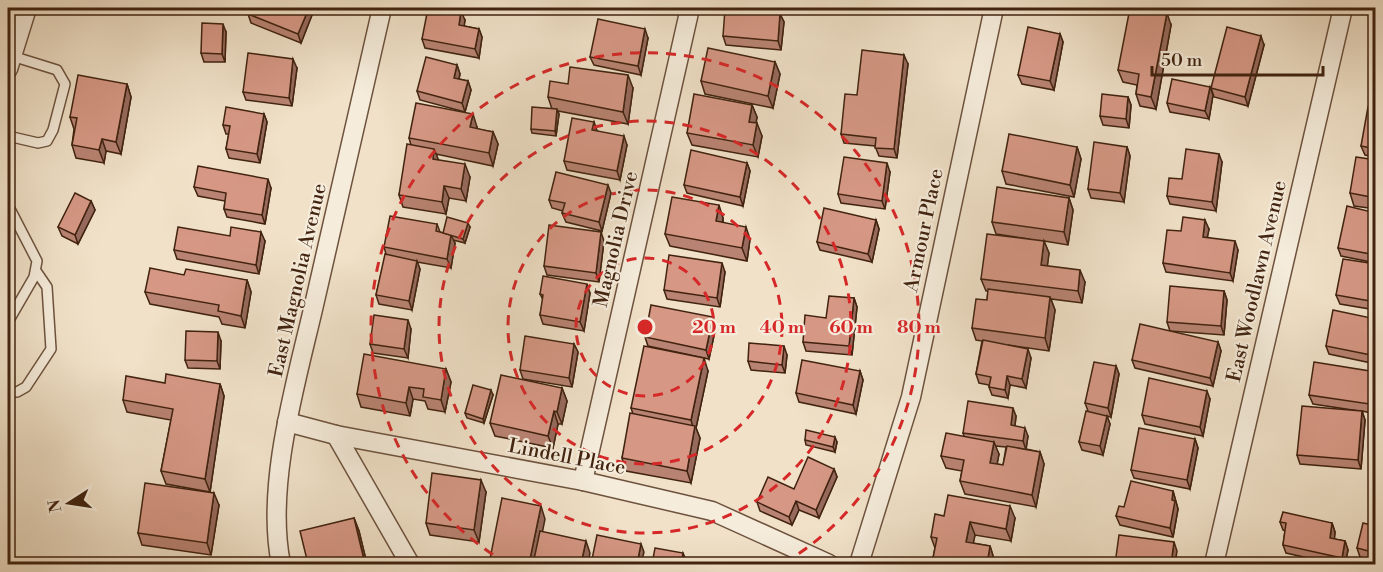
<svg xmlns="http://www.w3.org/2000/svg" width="1383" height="572" viewBox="0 0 1383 572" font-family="'Libre Bodoni',serif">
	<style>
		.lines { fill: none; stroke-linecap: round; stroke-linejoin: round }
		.lane-casing { stroke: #6d523e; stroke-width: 12 }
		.street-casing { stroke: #6d523e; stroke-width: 21 }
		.lane { stroke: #f5ecdb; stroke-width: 9 }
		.street { stroke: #f5ecdb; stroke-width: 18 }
		.wall { fill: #b88372; stroke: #412310; stroke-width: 1.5; fill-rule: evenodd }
		.shaded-wall { fill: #966a5d; stroke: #412310; stroke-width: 1.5 }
		.building { fill: #d69885; stroke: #412310; stroke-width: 1.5 }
		.ring { fill: none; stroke: #d62828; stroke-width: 3; stroke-dasharray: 10 8 }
		.labels { text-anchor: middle; stroke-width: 4.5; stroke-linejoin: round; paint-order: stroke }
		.street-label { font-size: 20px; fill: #412310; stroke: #f5ecdb }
		.centre { fill: #d62828; stroke: #f5ecdb; stroke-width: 3 }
		.ring-label { font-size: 18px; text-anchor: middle; font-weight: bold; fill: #d62828; stroke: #f5ecdb; stroke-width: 4.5; stroke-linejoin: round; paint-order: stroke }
	</style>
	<rect width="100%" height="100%" fill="#f0e1c8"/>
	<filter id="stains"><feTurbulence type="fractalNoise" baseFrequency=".00333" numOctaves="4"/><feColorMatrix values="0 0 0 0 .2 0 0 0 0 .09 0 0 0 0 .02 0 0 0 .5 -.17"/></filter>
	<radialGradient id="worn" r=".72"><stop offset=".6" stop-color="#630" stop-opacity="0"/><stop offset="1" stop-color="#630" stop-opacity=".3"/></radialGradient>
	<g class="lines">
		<defs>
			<g id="lane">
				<path d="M8,136L38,143L47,141L53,130L65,84L57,70L12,56"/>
				<path d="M8,205L37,261L34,277L8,322"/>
				<path d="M8,392H17L26,387L51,349L47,287L36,271"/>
			</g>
			<g id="street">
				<path d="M8,69L27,8"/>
				<path d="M287,422L336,435L583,481L712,511L829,564"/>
				<path d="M336,435L410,564"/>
				<path d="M583,481L690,8"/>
				<path d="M281,564C265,486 296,383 314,305C337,206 359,107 382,8"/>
				<path d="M859,564L911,397L994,8"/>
				<path d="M1214,564L1343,8"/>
			</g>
		</defs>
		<use href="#lane" class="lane-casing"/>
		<use href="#street" class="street-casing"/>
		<use href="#lane" class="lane"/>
		<use href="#street" class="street"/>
	</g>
	<g class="wall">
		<path d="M101,8H119V11Z"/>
		<path d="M250,8H310L312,15L301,43L251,23L248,14Z"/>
		<path d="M780,14L784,22L781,50L726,45L723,36Z"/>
		<path d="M465,20L464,26L479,29L482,37L479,58L425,48L422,39Z"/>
		<path d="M1171,25L1156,109L1140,106L1136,94L1137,85L1123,82L1118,70Z"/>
		<path d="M226,32L225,62H204L201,53Z"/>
		<path d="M1060,34L1063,42L1054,90L1022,84L1018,75Z"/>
		<path d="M648,38L641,75L594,65L590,57Z"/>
		<path d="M1264,45L1248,106L1214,97L1211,88Z"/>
		<path d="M775,62L780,74L773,108L705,94L701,81Z"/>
		<path d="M908,64L897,158L879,156L875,146L844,143L841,134L857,95Z"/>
		<path d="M457,65L460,74L459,79L468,81L471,90L465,112L420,100L417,91Z"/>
		<path d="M297,68L292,106L246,100L243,92Z"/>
		<path d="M127,84L131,97L121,154L106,151L104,163L76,158L72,145L74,129L70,117Z"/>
		<path d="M568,84L633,88L628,124L558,111L559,114L556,136L532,133L531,129L552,109L548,97Z"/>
		<path d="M1210,87L1213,95L1209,119L1170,112L1167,103Z"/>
		<path d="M1128,97L1131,105L1129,128L1103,125L1100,116Z"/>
		<path d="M752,105L757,117L756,123L762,136L758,157L692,145L687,133Z"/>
		<path d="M1376,109V157L1365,155L1361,146Z"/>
		<path d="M264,114L267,122L260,163L229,158L226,149L229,134H226L223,125Z"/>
		<path d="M594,122L597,131L627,145L620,180L567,170L564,161Z"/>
		<path d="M477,127V129L493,132L498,144L493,166L436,154L438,160L470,177L466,201L449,198L446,214L403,207L399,195L411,145L409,138Z"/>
		<path d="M1077,147L1081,159L1074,197L1006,184L1002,171Z"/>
		<path d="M1127,147L1130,156L1124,202L1091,198L1088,189Z"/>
		<path d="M1376,160V209L1354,206L1350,193Z"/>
		<path d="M1222,162L1216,211L1170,204L1167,196L1182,179Z"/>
		<path d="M747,163L750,171L743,206L687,193L684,185Z"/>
		<path d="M890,172L885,209L841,203L838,194Z"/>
		<path d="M194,187L271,188L265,224L227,217L224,209L225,201L198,196Z"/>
		<path d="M611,193L602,231L566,222L562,213L563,211L552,208L549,200Z"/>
		<path d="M1069,198L1073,210L1068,245L1044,241L1049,253L1047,266L1085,282L1082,303L1051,299L1055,310L1049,351L1008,345L1031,358L1026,388L1010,385L1008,398L992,395L989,387V385L979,383L976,374L982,341L976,340L972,328L987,300L988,291H986L981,279L1029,239L996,234L992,222Z"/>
		<path d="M91,201L95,210L78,244L62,236L58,227Z"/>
		<path d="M1376,213V263L1341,256L1338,248Z"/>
		<path d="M723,218V222L750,239L747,261L670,246L665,234Z"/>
		<path d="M876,220L879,229L872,262L820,250L817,242Z"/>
		<path d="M437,224L440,232L443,233L470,227L465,243L453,240L455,243L451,268L417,262L420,269L412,310L379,304L376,295L386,254L384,247Z"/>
		<path d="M1209,229L1207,237L1238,250L1233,281L1166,272L1163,263L1181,231Z"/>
		<path d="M230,236L265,241L259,274L177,259L174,250Z"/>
		<path d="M604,241L599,282L547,275L544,266Z"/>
		<path d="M1376,264V310L1340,304L1336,295Z"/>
		<path d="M725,272L720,307L667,299L664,290Z"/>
		<path d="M184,275L247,280L251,292L245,328L222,324L219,317L150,304L145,292Z"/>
		<path d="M1224,291L1227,300L1224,335L1170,331L1167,322Z"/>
		<path d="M590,293L584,331L543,324L540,315L543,300L540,294Z"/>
		<path d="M854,298L857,307L852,355L806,351L803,342L826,318Z"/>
		<path d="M1376,319V364L1329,354L1326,346Z"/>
		<path d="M716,326L709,359L648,346L645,337Z"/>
		<path d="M411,329L408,358L373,353L370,344Z"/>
		<path d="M221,341L220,369L188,368L185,360Z"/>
		<path d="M1218,342L1221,351L1213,386L1135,368L1132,360Z"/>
		<path d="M574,344L578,352L572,387L523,379L520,370Z"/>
		<path d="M787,355L785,373L751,370L748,361Z"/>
		<path d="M1116,366L1119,374L1111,417L1107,416L1110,424L1103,455L1082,450L1079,442L1088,411L1085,403Z"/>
		<path d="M446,369L451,382L445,412L428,409L425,401L413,399L410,416L361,407L357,394Z"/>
		<path d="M708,371L696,428L700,438L691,483L626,471L622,458L633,414L631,408Z"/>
		<path d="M860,371L863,380L856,414L799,402L796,393Z"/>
		<path d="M1376,372V414L1362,411L1365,420L1361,469L1300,464L1297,455L1359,411L1313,404L1309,395Z"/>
		<path d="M165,383L220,384L224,396L210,492L166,484L161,471L171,420L127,412L123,400Z"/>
		<path d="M562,388L567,401L562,424H558L553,448L495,436L490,423Z"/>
		<path d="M493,395L484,423L467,418L465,413Z"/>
		<path d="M1210,399L1203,436L1145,424L1142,415Z"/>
		<path d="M1016,416L1015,426L1028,436L1026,449L1040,452L1044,464L1036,507L965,494L960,481L962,471L946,468L941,456L964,436L963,433ZM995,446L1006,447L1003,465L997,464L999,454Z"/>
		<path d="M1195,439L1198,448L1190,489L1134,478L1131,470Z"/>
		<path d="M805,440L837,442L835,452L806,445Z"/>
		<path d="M834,469L837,477L819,518L799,510L792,525L760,511L757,502L794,489Z"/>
		<path d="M1173,491L1178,509L1173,537L1120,525L1116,516L1124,507Z"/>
		<path d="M486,492L479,542L430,535L426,523Z"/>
		<path d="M219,505L211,555L142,545L138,533Z"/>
		<path d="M944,516L1015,518L1011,541L975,535L973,543L990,546L994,559L993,564H933L932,563L935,548L931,537Z"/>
		<path d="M354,518L359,531L367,564H308Z"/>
		<path d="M1280,522L1332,523L1335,532L1334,539L1345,541L1348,550L1345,564H1335L1286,553L1283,545L1285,531L1283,530Z"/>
		<path d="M1376,526V561L1360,557L1357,548Z"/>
	</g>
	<g class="shaded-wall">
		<path d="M309,8H310L312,15L301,43L298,34Z"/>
		<path d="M461,11L465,20L463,34L459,25Z"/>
		<path d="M1167,13L1171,25L1156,109L1151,97Z"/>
		<path d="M780,14L784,22L781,50L778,41Z"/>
		<path d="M223,24L226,32L225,62L222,54Z"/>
		<path d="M479,29L482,37L479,58L475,49Z"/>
		<path d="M645,29L648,38L641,75L638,66Z"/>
		<path d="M1060,34L1063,42L1054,90L1050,81Z"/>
		<path d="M1261,36L1264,45L1248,106L1245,97Z"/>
		<path d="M904,55L908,64L897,158L894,149Z"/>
		<path d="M293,59L297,68L292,106L289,98Z"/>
		<path d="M775,62L780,74L773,108L768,96Z"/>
		<path d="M457,65L460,74L457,86L454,78Z"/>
		<path d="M628,75L633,88L628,124L623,112Z"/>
		<path d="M468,81L471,90L465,112L462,103Z"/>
		<path d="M127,84L131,97L121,154L116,142Z"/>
		<path d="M1210,87L1213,95L1209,119L1205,111Z"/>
		<path d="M1128,97L1131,105L1129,128L1126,119Z"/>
		<path d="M752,105L757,117L754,134L749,122Z"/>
		<path d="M557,109L559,114L556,136L555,131Z"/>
		<path d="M264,114L267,122L260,163L257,154Z"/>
		<path d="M473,114L477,127L475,140L470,127Z"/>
		<path d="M594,122L597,131L592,130Z"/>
		<path d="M757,123L762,136L758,157L753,145Z"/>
		<path d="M493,132L498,144L493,166L489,153Z"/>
		<path d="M624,136L627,145L620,180L617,171Z"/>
		<path d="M102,139L106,151L104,163L99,150Z"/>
		<path d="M1077,147L1081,159L1074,197L1070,185Z"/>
		<path d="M1127,147L1130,156L1124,202L1120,193Z"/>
		<path d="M434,149L439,161L433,159Z"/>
		<path d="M1219,154L1222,162L1216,211L1212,202Z"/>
		<path d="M747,163L750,171L743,206L740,197Z"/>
		<path d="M887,163L890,172L885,209L882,201Z"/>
		<path d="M465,164L470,177L466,201L461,189Z"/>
		<path d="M268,179L271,188L265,224L262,215Z"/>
		<path d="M608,185L611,193L602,231L599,222Z"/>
		<path d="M444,186L449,198L446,214L442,202Z"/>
		<path d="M1069,198L1073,210L1068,245L1064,232Z"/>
		<path d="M91,201L95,210L78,244L75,235Z"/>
		<path d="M719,205L723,218L721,233L716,221Z"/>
		<path d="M876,220L879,229L872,262L868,254Z"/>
		<path d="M1205,220L1209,229L1206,245L1203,237Z"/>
		<path d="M468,223L470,227L465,243L463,239Z"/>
		<path d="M746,227L750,239L747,261L742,248Z"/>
		<path d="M261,232L265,241L259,274L256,265Z"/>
		<path d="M601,232L604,241L599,282L596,273Z"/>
		<path d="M451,235L455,243L451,268L447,259Z"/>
		<path d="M1044,241L1049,253L1046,278L1041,265Z"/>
		<path d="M1235,241L1238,250L1233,281L1230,273Z"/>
		<path d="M417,261L420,269L412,310L409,301Z"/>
		<path d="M722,263L725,272L720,307L717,298Z"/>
		<path d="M1080,270L1085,282L1082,303L1078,291Z"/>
		<path d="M247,280L251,292L245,328L241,316Z"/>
		<path d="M587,284L590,293L584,331L580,322Z"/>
		<path d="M1224,291L1227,300L1224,335L1221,326Z"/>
		<path d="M1050,297L1055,310L1049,351L1045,338Z"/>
		<path d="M854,298L857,307L852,355L849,346Z"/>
		<path d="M713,317L716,326L709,359L706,350Z"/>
		<path d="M408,320L411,329L408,358L404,349Z"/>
		<path d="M218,332L221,341L220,369L217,361Z"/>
		<path d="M1218,342L1221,351L1213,386L1210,378Z"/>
		<path d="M574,344L578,352L572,387L569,378Z"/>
		<path d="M784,346L787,355L785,373L782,365Z"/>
		<path d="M1028,349L1031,358L1026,388L1022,379Z"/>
		<path d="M704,358L708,371L696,428L700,438L691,483L687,471L694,431L691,420Z"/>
		<path d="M1116,366L1119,374L1111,417L1108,408Z"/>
		<path d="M446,369L451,382L445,412L441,400Z"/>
		<path d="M860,371L863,380L856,414L853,405Z"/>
		<path d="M1007,376L1010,385L1008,398L1005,390Z"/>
		<path d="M220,384L224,396L210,492L205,479Z"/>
		<path d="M409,387L413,399L410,416L406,403Z"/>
		<path d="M562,388L567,401L562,424L557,412Z"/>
		<path d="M491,390L493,395L484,423L483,419Z"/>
		<path d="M1207,391L1210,399L1203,436L1200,427Z"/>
		<path d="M1013,408L1016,416L1014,434L1011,425Z"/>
		<path d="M554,411L558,424L553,448L548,436Z"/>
		<path d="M1362,411L1365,420L1361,469L1358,460Z"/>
		<path d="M1107,416L1110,424L1103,455L1100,446Z"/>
		<path d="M1025,428L1028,436L1026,450L1023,441Z"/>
		<path d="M835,437L837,442L835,452L833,447Z"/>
		<path d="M1195,439L1198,448L1190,489L1187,480Z"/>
		<path d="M994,442L999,454L995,475L990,463Z"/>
		<path d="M1040,452L1044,464L1036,507L1032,495Z"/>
		<path d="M834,469L837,477L819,518L816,510Z"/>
		<path d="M481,480L486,492L479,542L474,530Z"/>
		<path d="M1173,491L1178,509L1173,537L1170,528Z"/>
		<path d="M214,493L219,505L211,555L207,543Z"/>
		<path d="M796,501L799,510L792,525L789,517Z"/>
		<path d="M541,506L545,519L536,564H529Z"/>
		<path d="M1010,506L1015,518L1011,541L1006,529Z"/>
		<path d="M354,518L359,531L367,564H365Z"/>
		<path d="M970,522L975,535L971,554L966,542Z"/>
		<path d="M1332,523L1335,532L1334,546L1330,538Z"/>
		<path d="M586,541L590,553L588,564H581Z"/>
		<path d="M1345,541L1348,550L1345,564H1344L1342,558Z"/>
		<path d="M1174,542L1177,551L1175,564H1171Z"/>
		<path d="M641,544L644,552L641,564H637Z"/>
		<path d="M990,546L994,559L993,564H987Z"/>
		<path d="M683,553L687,562L686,564H681Z"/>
	</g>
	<g class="building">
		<path d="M250,8H309L298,34L248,14Z"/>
		<path d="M428,8H441L461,11L459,25L479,29L475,49L422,39Z"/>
		<path d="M1130,8H1138L1167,13L1151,97L1136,94L1139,74L1118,70Z"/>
		<path d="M725,9L780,14L778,41L723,36Z"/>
		<path d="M598,19L645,29L638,66L590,57Z"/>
		<path d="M202,23L223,24L222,54L201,53Z"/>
		<path d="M1028,27L1060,34L1050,81L1018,75Z"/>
		<path d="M1227,27L1261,36L1245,97L1211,88Z"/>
		<path d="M708,48L775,62L768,96L701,81Z"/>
		<path d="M862,50L904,55L894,149L875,148L876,138L841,134L845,94L857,95Z"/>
		<path d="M248,53L293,59L289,98L243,92Z"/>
		<path d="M426,57L457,65L454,78L468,81L462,103L417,91Z"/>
		<path d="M570,67L628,75L623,112L548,97L550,81L568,84Z"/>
		<path d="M78,75L127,84L116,142L102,139L99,150L72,145L77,118L70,117Z"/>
		<path d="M1172,79L1210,87L1205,111L1167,103Z"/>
		<path d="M1376,81V95H1373Z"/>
		<path d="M694,94L752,105L749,122L757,123L753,145L687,133Z"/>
		<path d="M1102,94L1128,97L1126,119L1100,116Z"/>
		<path d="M416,103L473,114L470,127L493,132L489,153L409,138Z"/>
		<path d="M226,107L264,114L257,154L226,149L230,126L223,125Z"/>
		<path d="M532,107L557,109L555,131L531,129Z"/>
		<path d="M1368,107L1376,109V149L1361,146Z"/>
		<path d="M572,118L594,122L592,130L624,136L617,171L564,161Z"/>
		<path d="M1009,134L1077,147L1070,185L1002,171Z"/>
		<path d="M1094,142L1127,147L1120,193L1088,189Z"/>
		<path d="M407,144L434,149L433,159L465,164L461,189L444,186L442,202L399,195Z"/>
		<path d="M1186,149L1219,154L1212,202L1167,196L1169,178L1182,179Z"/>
		<path d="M691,150L747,163L740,197L684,185Z"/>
		<path d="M844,157L887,163L882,201L838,194Z"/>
		<path d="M1356,157L1376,160V198L1350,193Z"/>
		<path d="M198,166L268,179L262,215L224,209L226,193L194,187Z"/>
		<path d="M556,172L608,185L599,222L562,213L565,203L549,200Z"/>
		<path d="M997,187L1069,198L1064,232L992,222Z"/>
		<path d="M75,193L91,201L75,235L58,227Z"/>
		<path d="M672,197L719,205L716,221L746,227L742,248L665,234Z"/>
		<path d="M1347,206L1376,213V255L1338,248Z"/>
		<path d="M824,208L876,220L868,254L817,242Z"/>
		<path d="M390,216L437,224L436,231L451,235L447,259L384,247Z"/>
		<path d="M447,217L468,223L463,239L443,233Z"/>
		<path d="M1183,217L1205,220L1203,237L1235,241L1230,273L1163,263L1167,230L1181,231Z"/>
		<path d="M549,225L601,232L596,273L544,266Z"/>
		<path d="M178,227L230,236L231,227L261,232L256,265L174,250Z"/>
		<path d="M987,234L1044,241L1041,265L1080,270L1078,291L981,279Z"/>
		<path d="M385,254L417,261L409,301L376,295Z"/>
		<path d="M669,255L722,263L717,298L664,290Z"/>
		<path d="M1343,259L1376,264V302L1336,295Z"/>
		<path d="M150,268L184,275L186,269L247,280L241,316L218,311L219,305L145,292Z"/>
		<path d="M543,276L587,284L580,322L540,315L543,295L540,294Z"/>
		<path d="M1170,286L1224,291L1221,326L1167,322Z"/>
		<path d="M988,289L1050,297L1045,338L972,328L976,299L987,300Z"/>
		<path d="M829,296L854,298L849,346L803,342L805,315L826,318Z"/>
		<path d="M651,305L713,317L706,350L645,337Z"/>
		<path d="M1333,310L1376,319V356L1326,346Z"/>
		<path d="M374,315L408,320L404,349L370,344Z"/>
		<path d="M1140,324L1218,342L1210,378L1132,360Z"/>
		<path d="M186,331L218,332L217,361L185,360Z"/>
		<path d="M525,336L574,344L569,378L520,370Z"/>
		<path d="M983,340L1028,349L1022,379L1007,376L1005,390L989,387L991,377L976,374Z"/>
		<path d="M749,343L784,346L782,365L748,361Z"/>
		<path d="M644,346L704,358L691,420L631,408Z"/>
		<path d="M364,354L446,369L441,400L423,397L424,389L409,387L406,403L357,394Z"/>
		<path d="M802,360L860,371L853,405L796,393Z"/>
		<path d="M1094,362L1116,366L1108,408L1085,403Z"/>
		<path d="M1314,362L1376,372V405L1309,395Z"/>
		<path d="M166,374L220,384L205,479L161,471L173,409L123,400L126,376L165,383Z"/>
		<path d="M501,375L562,388L557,412L554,411L548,436L490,423Z"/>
		<path d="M1149,378L1207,391L1200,427L1142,415Z"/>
		<path d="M473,385L491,390L483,419L465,413Z"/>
		<path d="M968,401L1013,408L1011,425L1025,428L1023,441L963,433Z"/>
		<path d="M1302,406L1362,411L1358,460L1297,455Z"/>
		<path d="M1086,411L1107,416L1100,446L1079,442Z"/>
		<path d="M630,413L695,426L687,471L622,458Z"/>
		<path d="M1139,428L1195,439L1187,480L1131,470Z"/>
		<path d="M806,430L835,437L833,447L805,440Z"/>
		<path d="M946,433L994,442L990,463L1003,465L1007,446L1040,452L1032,495L960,481L964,460L941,456Z"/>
		<path d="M808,457L834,469L816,510L796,501L789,517L757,502L768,477L794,489Z"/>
		<path d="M432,473L481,480L474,530L426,523Z"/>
		<path d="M1131,481L1173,491L1172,500L1175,501L1170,528L1116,516L1119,506L1124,507Z"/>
		<path d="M145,483L214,493L207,543L138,533Z"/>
		<path d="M948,495L1010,506L1006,529L970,522L966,542L990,546L987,564H944L932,563L937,538L931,537L935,514L944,516Z"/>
		<path d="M502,498L541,506L529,564H489Z"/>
		<path d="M1283,512L1332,523L1330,538L1345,541L1342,558L1283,545L1286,523L1280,522Z"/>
		<path d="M354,518L365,564H348L346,558L331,562V564H308L300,531Z"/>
		<path d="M1363,523L1376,526V553L1357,548Z"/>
		<path d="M540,531L586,541L581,564H533Z"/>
		<path d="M597,535L641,544L637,564H591Z"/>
		<path d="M1119,535L1174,542L1171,564H1115Z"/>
		<path d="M655,548L683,553L681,564H652Z"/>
	</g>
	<g class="ring">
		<circle cx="645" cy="327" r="69"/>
		<circle cx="645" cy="327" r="137"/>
		<circle cx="645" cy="327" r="206"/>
		<path d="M508 564A274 274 0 1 1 782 564"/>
	</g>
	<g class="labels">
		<g class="street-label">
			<text transform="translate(923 230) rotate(-78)" y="7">Armour Place</text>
			<text transform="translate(615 239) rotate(-77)" y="7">Magnolia Drive</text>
			<text transform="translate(297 280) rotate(-77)" y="7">East Magnolia Avenue</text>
			<text transform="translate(1256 281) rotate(-77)" y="7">East Woodlawn Avenue</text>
			<text transform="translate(567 456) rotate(11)" y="7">Lindell Place</text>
		</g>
	</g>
	<circle cx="645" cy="327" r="9" class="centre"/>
	<g class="ring-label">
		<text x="714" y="333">20 m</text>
		<text x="782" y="333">40 m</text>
		<text x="851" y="333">60 m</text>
		<text x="919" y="333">80 m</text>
	</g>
	<rect width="1383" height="572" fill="none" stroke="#f0e1c8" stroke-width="30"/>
	<rect x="9" y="9" width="1365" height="554" fill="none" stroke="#412310" stroke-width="3"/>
	<rect x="15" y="15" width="1353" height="542" fill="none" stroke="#412310" stroke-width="1.5"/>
	<g transform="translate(69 503) rotate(258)" stroke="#f5ecdb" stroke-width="4.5" paint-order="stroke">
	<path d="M0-4.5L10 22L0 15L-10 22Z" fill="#412310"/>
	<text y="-9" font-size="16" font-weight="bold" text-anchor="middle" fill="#412310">N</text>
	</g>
	<path d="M1152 66v9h171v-9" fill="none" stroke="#412310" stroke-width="3"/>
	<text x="1161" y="66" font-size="18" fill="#412310" stroke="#f5ecdb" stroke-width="4.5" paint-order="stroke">50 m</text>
	<rect width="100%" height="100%" filter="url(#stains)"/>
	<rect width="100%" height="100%" fill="url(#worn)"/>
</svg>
